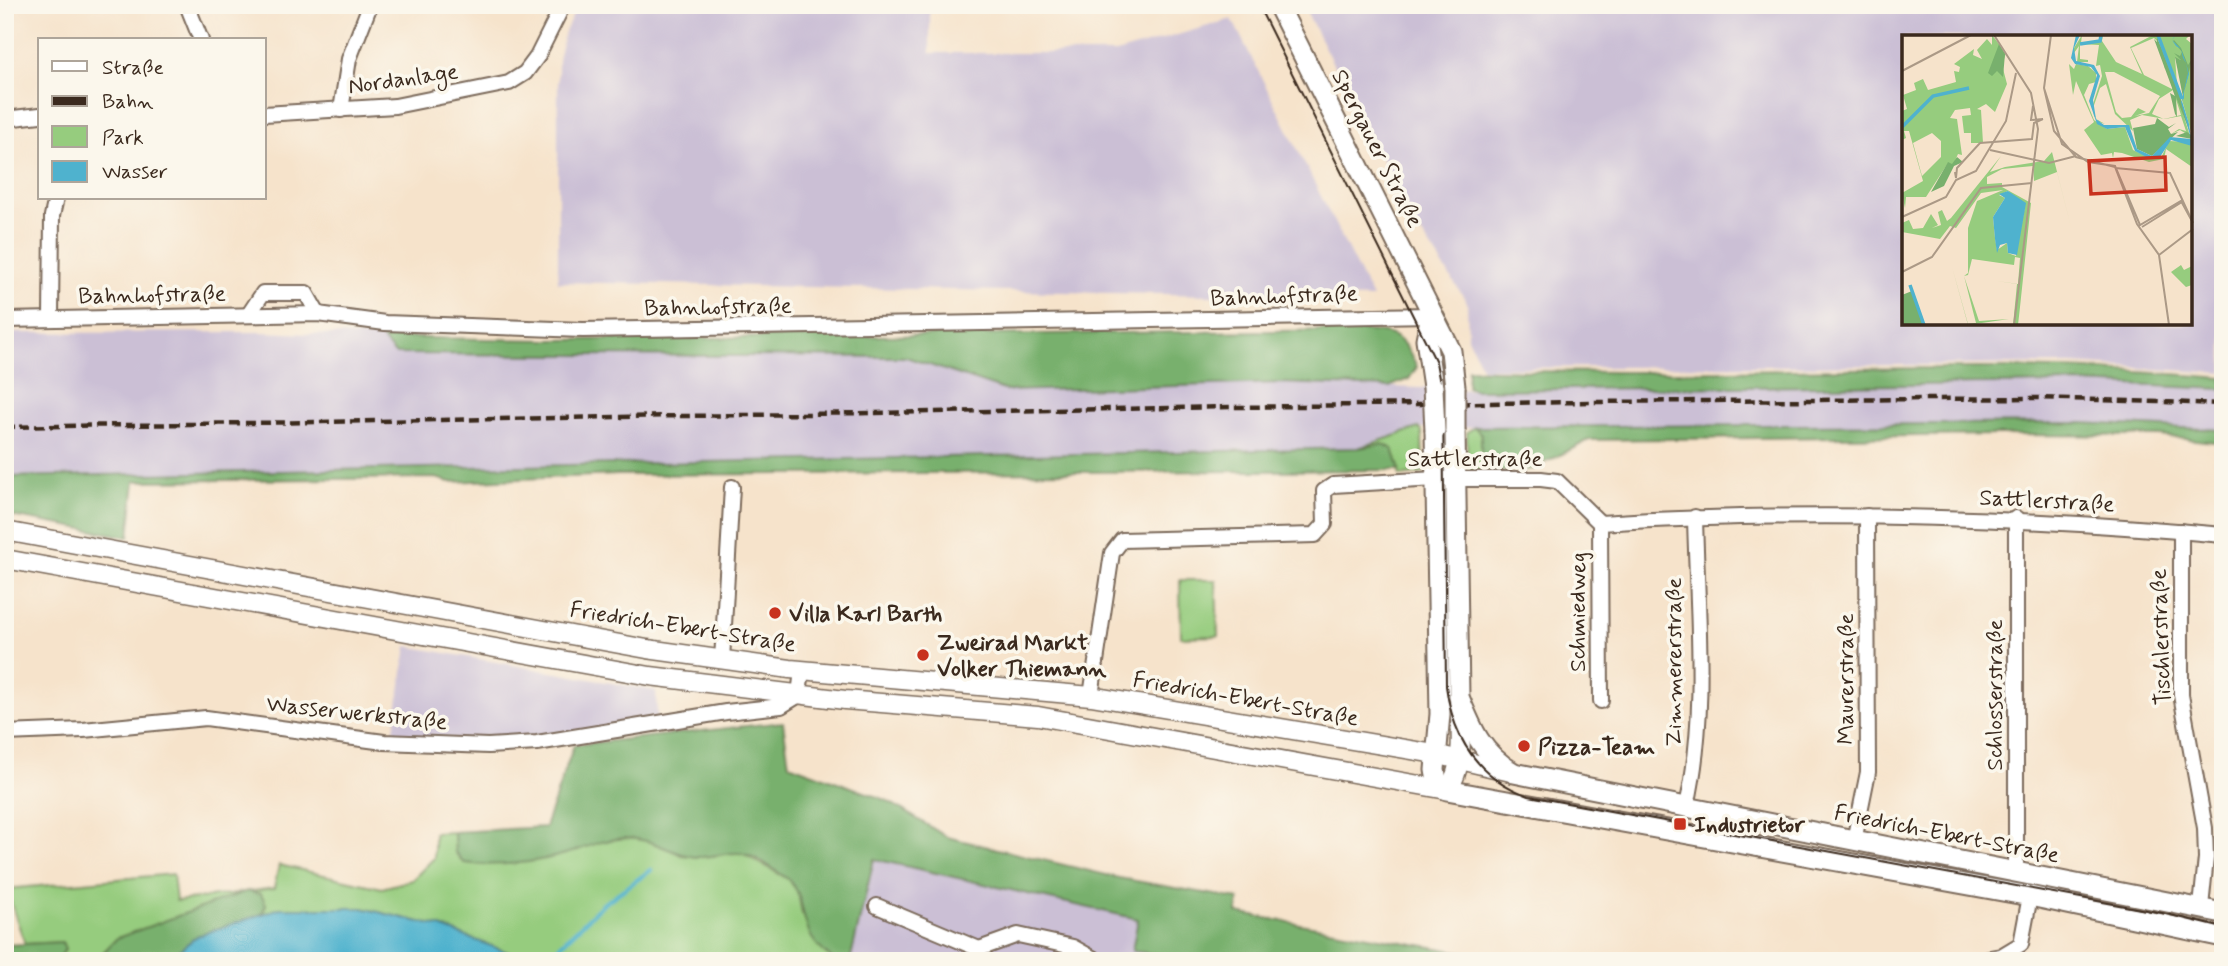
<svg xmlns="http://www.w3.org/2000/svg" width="2228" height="966" viewBox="0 0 2228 966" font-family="Mynerve,sans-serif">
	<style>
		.industrial { fill: #cbbfd5; fill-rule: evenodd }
		.green { fill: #96cc7e; stroke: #687b4e; stroke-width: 2 }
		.forest { fill: #78b06d; stroke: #5a6d46; stroke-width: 2 }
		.water { fill: #4fb2ce; stroke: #456e76; stroke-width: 2 }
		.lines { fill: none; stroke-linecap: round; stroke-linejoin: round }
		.stream { stroke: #4fb2ce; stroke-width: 4.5 }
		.minor-casing { stroke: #7c6b5b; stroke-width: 18 }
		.tertiary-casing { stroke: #7c6b5b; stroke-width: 21 }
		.secondary-casing { stroke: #7c6b5b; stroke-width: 23 }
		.minor { stroke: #fff; stroke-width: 14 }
		.tertiary { stroke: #fff; stroke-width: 18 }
		.secondary { stroke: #fff; stroke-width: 19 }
		.tram { stroke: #3b2a1e; stroke-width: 2 }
		.rail { stroke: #3b2a1e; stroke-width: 4.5; stroke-dasharray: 10 5; stroke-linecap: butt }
		.secondary-bridge-casing { stroke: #7c6b5b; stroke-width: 23; stroke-linecap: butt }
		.secondary-bridge { stroke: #fff; stroke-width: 19 }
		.poi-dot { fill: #c8321e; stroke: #fbf7ec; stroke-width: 2.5 }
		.labels { text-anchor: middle; stroke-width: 7; stroke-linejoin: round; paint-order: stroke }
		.street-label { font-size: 23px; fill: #3b2a1e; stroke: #fbf7ec }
		.poi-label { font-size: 23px; font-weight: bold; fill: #3b2a1e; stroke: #fbf7ec; text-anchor: start }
		.inset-river { fill: none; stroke: #4fb2ce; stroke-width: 3.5 }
		.inset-road { fill: none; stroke: #ab9986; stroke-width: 2 }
		.view { fill: #c8321e; fill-opacity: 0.15; stroke: #c8321e; stroke-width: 3.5 }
		.inset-edge { fill: none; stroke: #3b2a1e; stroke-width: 3.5 }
	</style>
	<rect width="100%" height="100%" fill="#fbf7ec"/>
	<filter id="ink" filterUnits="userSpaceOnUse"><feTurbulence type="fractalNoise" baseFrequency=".0143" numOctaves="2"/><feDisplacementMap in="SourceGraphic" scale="14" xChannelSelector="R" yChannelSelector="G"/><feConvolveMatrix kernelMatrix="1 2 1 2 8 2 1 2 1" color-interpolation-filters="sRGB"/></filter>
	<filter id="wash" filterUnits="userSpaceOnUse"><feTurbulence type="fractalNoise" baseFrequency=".00686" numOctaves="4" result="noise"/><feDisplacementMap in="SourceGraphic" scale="28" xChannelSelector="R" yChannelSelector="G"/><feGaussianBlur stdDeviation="1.57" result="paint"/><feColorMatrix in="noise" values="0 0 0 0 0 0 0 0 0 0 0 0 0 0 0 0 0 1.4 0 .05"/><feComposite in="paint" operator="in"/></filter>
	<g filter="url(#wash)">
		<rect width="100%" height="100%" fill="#f6e3cb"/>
		<g class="industrial">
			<path d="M578,5H930V53H1116L1232,19L1372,298L558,282V60L564,34Z"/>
			<path d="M1303,5H2223V373L2071,364L1482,368L1468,338L1467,302L1414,222ZM1904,37H2191V324H1904Z"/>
			<path d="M261,332L380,337L395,354L906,357L1007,391L1280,383L1475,390L2081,383L2187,387L2223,389V430L2081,423L1419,428L1358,448L5,477V333Z"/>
			<path d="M407,646L656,691L657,718L574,733L497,741L393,736Z"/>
			<path d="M873,859L1138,919L1133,951L1203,961H850Z"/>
		</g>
		<g class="green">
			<path d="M1475,427L1481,434V473L1467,471V432Z"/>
			<path d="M1419,428L1422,431L1423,473L1400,476L1393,449L1358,448Z"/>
			<path d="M1180,580H1216L1218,636L1181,637Z"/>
			<path d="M454,832L455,852L463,862L483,865L568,853L596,842L626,838L655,841L681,855L702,857L740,852L788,879L798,892L802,914L835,961H531L441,927L362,908H280L262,914L266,904L247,891L117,938L95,961H58L65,949L62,942L25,944L6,889L173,874L176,901C209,898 241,892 274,888L279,865L382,888L412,880L434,858V833Z"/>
		</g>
		<g class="forest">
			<path d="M1355,330C1392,333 1401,331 1417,367L1409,379L1389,387L1280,383L1007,391L906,357L395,354L380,337L550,340Z"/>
			<path d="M1468,369C1719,380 1972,355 2223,378V389L2081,383L1475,390L1467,387Z"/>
			<path d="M2081,423L2223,430V443L2159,436L1999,435L1589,440L1533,469L1481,473V434L1475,427Z"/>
			<path d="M1383,444L1393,449L1400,470L618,475L449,482L436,478L135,481L129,537L5,515V477L1358,448Z"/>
			<path d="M783,722L789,764L886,800L947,837L1119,878L1239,899L1237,913L1466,953L1543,961H1203L1132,951L1138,919L874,859L850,961H835C827,955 817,946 812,938C800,919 805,890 785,877C773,869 752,853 738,853C724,852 710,858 696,857C670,854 653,838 625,838C604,839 588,847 569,853C537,863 497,867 464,863L455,852L454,832L545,827L574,745Z"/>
			<path d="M247,891L261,894L266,904L262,914L197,936L166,961H95L117,938Z"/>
			<path d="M62,942L65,949L58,961H5V945Z"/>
		</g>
		<path class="water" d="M280,908H362L441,927L531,961H166L197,936Z"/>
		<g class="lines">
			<path class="stream" d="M544,961L603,904L651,870"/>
		</g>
	</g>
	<g filter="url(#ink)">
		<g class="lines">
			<defs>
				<g id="minor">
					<path d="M187,5L201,40"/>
					<path d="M341,110L349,59L370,5"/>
					<path d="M264,114L395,106L509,83L525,73L537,57L563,5"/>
					<path d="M5,119L40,115"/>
					<path d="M249,314L263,293H306L318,314"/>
					<path d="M51,319L52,216L56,198"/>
					<path d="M5,320L318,314L385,323L583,330L1431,315"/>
					<path d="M2016,518V870"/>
					<path d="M1600,523L1601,701"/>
					<path d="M2181,531V695L2205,828L2206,858L2201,907"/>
					<path d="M722,660L732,487"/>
					<path d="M1091,696L1112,553L1122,540L1315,535L1325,524L1324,491L1333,485L1436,479H1541L1557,481L1600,523C1808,510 2015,516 2223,535"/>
					<path d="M5,733L83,730L206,718L384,742L488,746L537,743L726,712L781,706L799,695L802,670"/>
					<path d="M1687,806C1708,712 1697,612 1695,517"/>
					<path d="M1854,841L1868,772L1867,516"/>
					<path d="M877,906L979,949L1018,935L1073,947L1098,961"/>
					<path d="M1974,961L2001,956L2021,944L2030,896"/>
				</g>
				<g id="tertiary">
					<path d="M5,531L647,649L790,669L1091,696L1435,754L1511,772"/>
					<path d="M5,559L650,676L845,700L1038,716L1447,790C1465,768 1461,730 1459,704"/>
				</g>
				<g id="secondary">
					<path d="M1278,5L1451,351L1455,387"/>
					<path d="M1431,315L1426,339L1433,387"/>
					<path d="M1435,431L1440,714L1435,770L1437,781L1447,790L2030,896L2223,937"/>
					<path d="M1455,431L1459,697C1472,730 1482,754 1514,773L2223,913"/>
				</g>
			</defs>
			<use href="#minor" class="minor-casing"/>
			<use href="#tertiary" class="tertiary-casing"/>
			<use href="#secondary" class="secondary-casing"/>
			<use href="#minor" class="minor"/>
			<use href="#tertiary" class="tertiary"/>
			<use href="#secondary" class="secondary"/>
			<path class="tram" d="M1258,5L1436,362L1443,400L1446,686C1453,739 1478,778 1529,796L2162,913L2223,928"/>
			<path class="rail" d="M5,427L1484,403L2037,398L2223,404"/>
			<defs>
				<g id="secondary-bridge">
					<path d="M1433,387L1435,431"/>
					<path d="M1455,387V431"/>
				</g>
			</defs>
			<use href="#secondary-bridge" class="secondary-bridge-casing"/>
			<use href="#secondary-bridge" class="secondary-bridge"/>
		</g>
	</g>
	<g class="poi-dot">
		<circle cx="775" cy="613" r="7"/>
		<circle cx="923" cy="655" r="7"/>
		<circle cx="1524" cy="746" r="7"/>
		<rect x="1673" y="817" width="14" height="14" rx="3.5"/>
	</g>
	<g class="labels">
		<g class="street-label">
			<text transform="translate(403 78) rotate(-8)" y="8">Nordanlage</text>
			<text transform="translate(1378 148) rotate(63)" y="8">Spergauer Straße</text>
			<text transform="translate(152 294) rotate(-1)" y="8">Bahnhofstraße</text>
			<text transform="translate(1284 295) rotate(-2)" y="8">Bahnhofstraße</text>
			<text transform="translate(718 306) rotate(-1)" y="8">Bahnhofstraße</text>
			<text x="1475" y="466">Sattlerstraße</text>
			<text transform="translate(2047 500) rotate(3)" y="8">Sattlerstraße</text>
			<text transform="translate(1577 612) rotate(-90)" y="8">Schmiedweg</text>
			<text transform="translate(683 626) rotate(9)" y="8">Friedrich-Ebert-Straße</text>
			<text transform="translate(2160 637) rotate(-92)" y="8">Tischlerstraße</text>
			<text transform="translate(1673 662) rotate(-90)" y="8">Zimmererstraße</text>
			<text transform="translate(1845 679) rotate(-90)" y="8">Maurerstraße</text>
			<text transform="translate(1994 695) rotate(-90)" y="8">Schlosserstraße</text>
			<text transform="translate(1246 698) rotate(10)" y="8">Friedrich-Ebert-Straße</text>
			<text transform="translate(357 712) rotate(6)" y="8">Wasserwerkstraße</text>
			<text transform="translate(1947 833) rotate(11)" y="8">Friedrich-Ebert-Straße</text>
		</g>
		<g class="poi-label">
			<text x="789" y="621">Villa Karl Barth</text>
			<text x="937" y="650">Zweirad Markt<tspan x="937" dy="26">Volker Thiemann</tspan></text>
			<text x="1538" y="754">Pizza-Team</text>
			<text x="1694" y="832">Industrietor</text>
		</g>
	</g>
	<g transform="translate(1902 35)">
		<rect width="290" height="290" fill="#f6e3cb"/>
		<path d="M90,0L104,18L100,30L105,49L93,77L84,69L75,74L79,75L81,108H69V98H62L60,81L69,80L68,73L53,75L48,83L55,84L60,120L56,119L51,130L46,128L24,162H4L3,173L0,158L21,146L7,96H2L4,103L0,105V76L5,74L1,60L14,55L12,48L21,44L26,55L54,47L52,36L57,37L58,32L52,29L72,14L71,20L80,24L75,15L85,4L90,10ZM30,98L39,106V122L20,141L11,108ZM180,0L179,8L197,5L201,0L200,6L214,27L240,39L228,12L251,0H288L284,4L290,9V100L280,65L264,29L263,34L256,2V7L252,3L229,13L242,40L270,54L272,50L288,101L278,95L269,99L277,94L284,96L279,81L263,84L240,80L228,85L231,96L213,79L204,49L198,53L191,73L194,84L203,89L197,87L195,85L194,83L192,81L191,74V69L200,41L198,30L194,31L197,10L178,9V24L186,25V27H175L177,11L172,18V13ZM277,21L286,37L281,62L275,49L273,23L279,25ZM203,37H212L258,61L247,78L233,81L244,77L236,73L229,82L220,83L214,77ZM271,55L279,80L262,84L250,79L257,64ZM167,29L172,34L174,29L186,31L194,38V47L187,49L182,60L192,85L205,94L223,92L231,115L250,124L259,123L267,106L286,107L290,111V132L264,114L262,124L247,127L220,118L212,117L211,123L210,118L199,120L182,95L192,87L174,46L171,60ZM150,117L170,196L155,137L132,146L131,131L100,134L85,142V149L100,148V152L129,168L118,272L116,290H111L115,249L95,246L116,249L118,223L113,222L112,230L70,224L66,240L62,241L77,286L107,284L112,264L107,284L66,290L50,232L66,289L74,288L62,241L66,238V193L75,166L101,155L79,158L54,193L48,191L38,204L0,197V188L7,185L11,194L21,193L29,179L36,190L30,193L39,190L36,177L40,175L45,186L49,183L99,121L88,137L103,132L142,126ZM106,156L123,171L114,221L106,218L105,208L95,215L93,203L91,182L103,163L97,160ZM279,230L282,235L290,231V250L284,252L269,237Z" fill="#96cc7e" fill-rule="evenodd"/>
		<path d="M255,2L279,64L290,104L274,101L285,97L289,100L274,62L275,82L273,79L268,58L273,61L252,4L255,7ZM271,6L272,5L279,13L286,30L290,24L281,62L273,22L279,25L272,18L278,21L280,17ZM97,9L103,19L101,42L95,36L90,41L86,38ZM255,83L267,92L274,88L266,94L269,99L276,97L250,121L235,114L231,93L253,89ZM55,122L61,127L52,131L42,151L29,157L46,127L50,129ZM10,256L22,289V290H0V260Z" fill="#78b06d"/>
		<path d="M174,0H178L172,13L174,26L192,30L198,41L191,65L194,84L202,90H227L235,114L250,121L268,102L289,104L279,67L281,63V59L286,38L284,28L281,23L279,14L274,11L270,5L272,2L274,0L270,5L279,14L284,28L287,39L282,56V63L280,66L287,89L290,111L269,105L258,122L248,124L233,116L223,92L205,94L195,89L187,66L195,40L189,32L173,29L169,23ZM106,156L124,168L115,220L106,218L105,208L98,210L95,218L93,204L91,182L103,163L97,159Z" fill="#4fb2ce"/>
		<path class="inset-river" d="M256,0L280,64M178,9L198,6L199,0M0,92L31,61L67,53M8,250L22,290"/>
		<path class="inset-road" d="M92,0L129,58L136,94L112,290M149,0L142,53L152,96L174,122L213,132L235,189L257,220L267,290M149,0L142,53L160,109L186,127L213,131L238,190L279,166L291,188M0,36L69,0M131,71L129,85L141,84M88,115L147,128L174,121M213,133L268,138L291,188M53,137L54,143L55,133L78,108L130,104L132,88L141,84M0,182L44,162L54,145L74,136L104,86L114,38M240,192L280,167M257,220L291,194M0,237L30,222L79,153L130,148"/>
		<path class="view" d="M263,122L264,155L189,159L187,126Z"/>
		<rect width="290" height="290" class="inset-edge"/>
	</g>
	<rect width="2228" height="966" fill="none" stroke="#fbf7ec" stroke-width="28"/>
	<rect x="38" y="38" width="228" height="161" fill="#fbf7ec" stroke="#aea59a" stroke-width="2"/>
	<rect x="52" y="61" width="35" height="10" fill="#ffffff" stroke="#aea59a" stroke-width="2"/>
	<text x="102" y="74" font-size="21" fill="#3b2a1e">Straße</text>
	<rect x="52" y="96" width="35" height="10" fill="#3b2a1e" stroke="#aea59a" stroke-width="2"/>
	<text x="102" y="108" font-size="21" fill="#3b2a1e">Bahn</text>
	<rect x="52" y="126" width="35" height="21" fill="#96cc7e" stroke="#aea59a" stroke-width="2"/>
	<text x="102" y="144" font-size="21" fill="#3b2a1e">Park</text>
	<rect x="52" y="161" width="35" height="21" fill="#4fb2ce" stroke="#aea59a" stroke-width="2"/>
	<text x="102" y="178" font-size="21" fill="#3b2a1e">Wasser</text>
</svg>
